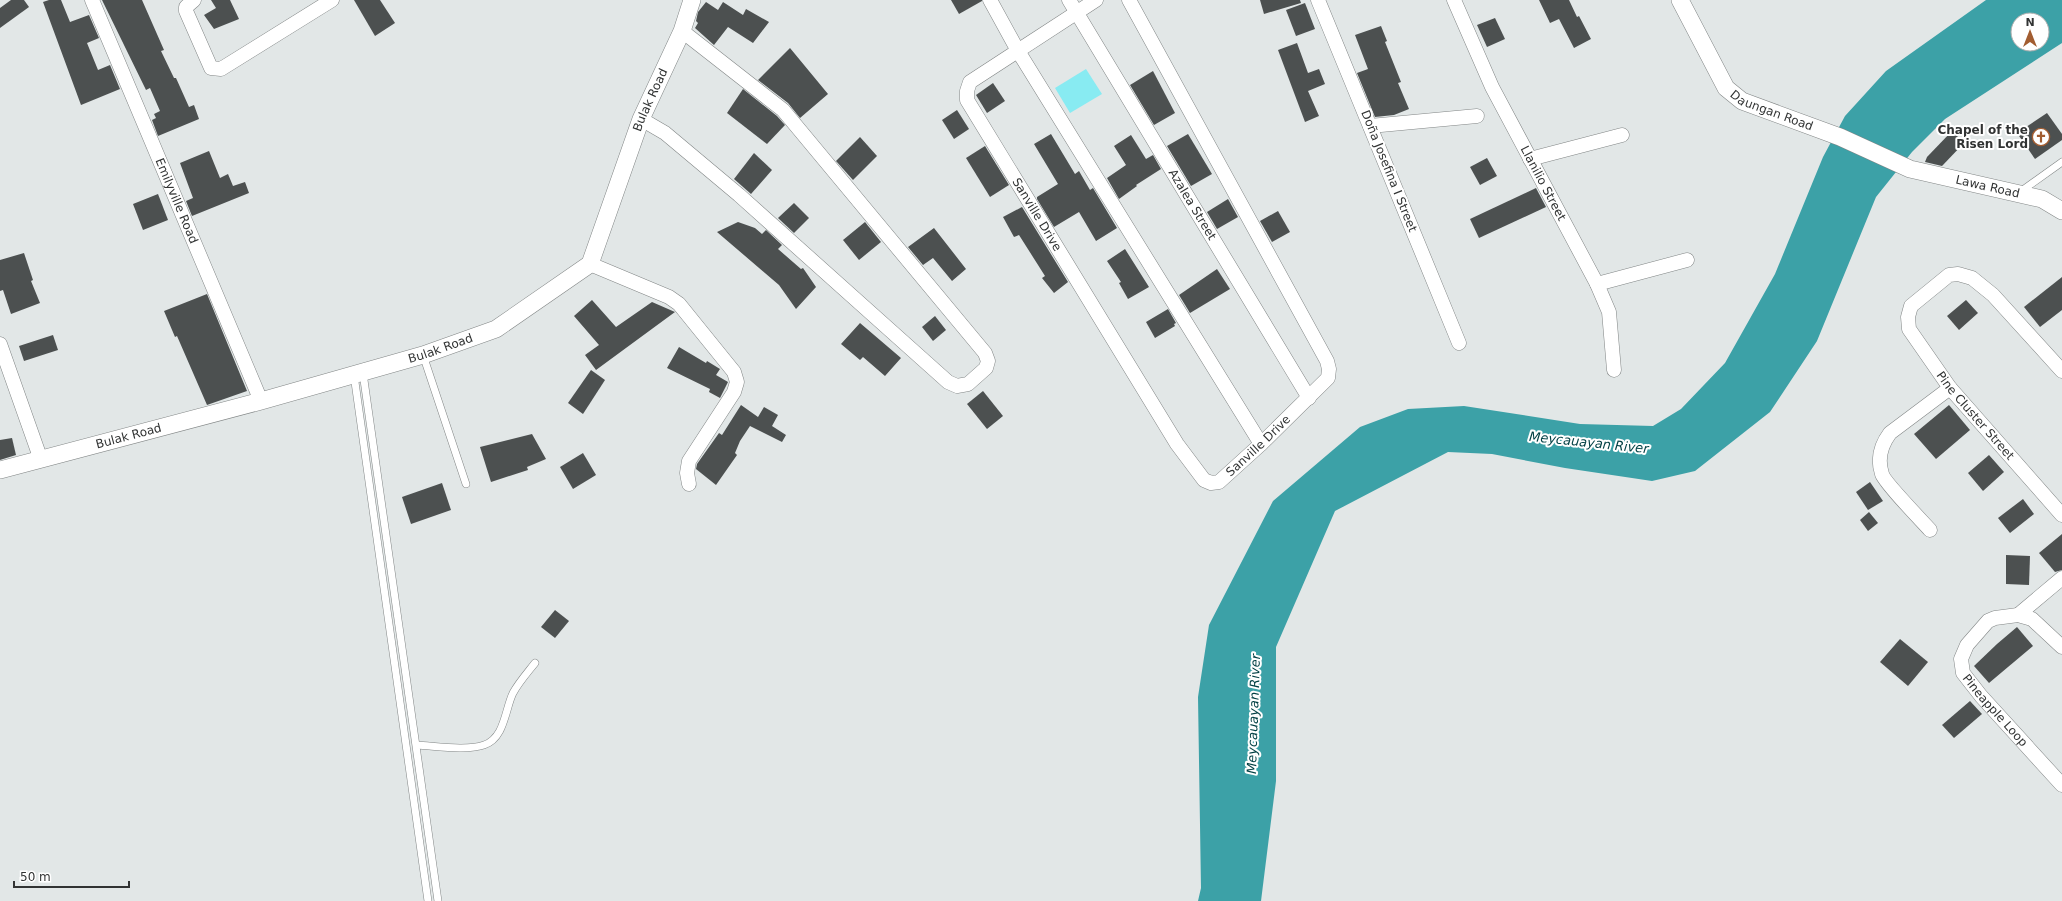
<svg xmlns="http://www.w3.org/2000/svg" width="2062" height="901" viewBox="0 0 2062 901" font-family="'DejaVu Sans',sans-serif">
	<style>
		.green { fill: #88ebf2 }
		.water { fill: #3ca1a7; fill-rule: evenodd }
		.building { fill: #4c5050 }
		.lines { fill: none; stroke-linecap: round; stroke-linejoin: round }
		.service-casing { stroke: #828686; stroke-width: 8 }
		.minor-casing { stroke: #828686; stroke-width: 15 }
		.tertiary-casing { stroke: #828686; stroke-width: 18 }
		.service { stroke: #fff; stroke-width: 7 }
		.minor { stroke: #fff; stroke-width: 14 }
		.tertiary { stroke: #fff; stroke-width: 17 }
		.labels { text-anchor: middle; stroke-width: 4; stroke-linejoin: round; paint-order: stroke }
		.street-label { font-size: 12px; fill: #313333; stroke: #fff }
		.poi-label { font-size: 12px; font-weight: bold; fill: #313333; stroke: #fff; text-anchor: end }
		.water-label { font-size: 13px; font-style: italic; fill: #003f43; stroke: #fff }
	</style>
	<rect width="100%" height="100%" fill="#e2e7e7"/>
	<path class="green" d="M1086,69L1102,94L1070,113L1055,88Z"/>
	<path class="water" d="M1986,0H2062V43L1945,119L1912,152L1876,197L1817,341L1770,412L1695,471L1652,481L1565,468L1492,454L1448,452L1335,511L1276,647V781L1261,901H1198L1201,888L1198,697L1209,625L1273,501L1360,427L1408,409L1464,406L1580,424L1653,426L1681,409L1725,363L1775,274L1823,157L1845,116L1886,71ZM2018,20H2042V44H2018Z"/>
	<g class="building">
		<path d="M11,0H24L29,7L0,28V8Z"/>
		<path d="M49,0H61L70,22L89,15L99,38L87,43L98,70L110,65L120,89L81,105L43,2Z"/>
		<path d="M102,0H142L164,50L161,51L174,78H176L189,107L194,105L199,119L158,136L152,120L156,118L154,114L160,111L150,88L146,90Z"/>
		<path d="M211,0H230L239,19L214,29L204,15L216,8Z"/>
		<path d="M354,0H380L395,23L375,36Z"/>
		<path d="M951,0H982V1L959,14Z"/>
		<path d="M1260,0H1300L1301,3L1264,14Z"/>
		<path d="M1539,0H1569L1577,17L1579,16L1591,39L1574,48L1559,19L1550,23Z"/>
		<path d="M706,2L718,10L723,2L743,15L746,9L769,22L753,43L728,27L714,45L695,28L698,23L696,21L698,12Z"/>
		<path d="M1305,3L1315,29L1296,36L1286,10Z"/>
		<path d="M1495,18L1505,39L1487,47L1477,25Z"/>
		<path d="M1381,26L1387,41L1385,42L1401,82L1398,83L1409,109L1394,115L1375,117L1357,73L1368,69L1355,35Z"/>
		<path d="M1297,43L1308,73L1319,69L1325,84L1308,91L1319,116L1305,122L1278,50Z"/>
		<path d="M790,48L828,94L800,118L788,103L758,80Z"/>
		<path d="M1153,71L1175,113L1154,125L1130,85Z"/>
		<path d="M993,83L1005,101L987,113L976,95Z"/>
		<path d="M743,89L777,116L785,125L767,144L727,113Z"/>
		<path d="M957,110L969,129L954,139L942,120Z"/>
		<path d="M2047,113L2062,134V140L2035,159L2017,133Z"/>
		<path d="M1952,131L1964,143L1942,166L1925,162L1927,157Z"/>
		<path d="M1051,134L1075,174L1079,171L1090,190L1093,188L1117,228L1096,241L1079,212L1054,227L1037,199V197L1058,184L1034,144Z"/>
		<path d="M1188,134L1212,174L1191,186L1167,146Z"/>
		<path d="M1131,135L1146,159L1153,155L1161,169L1136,185L1137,186L1119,199L1107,178L1126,165L1114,146Z"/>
		<path d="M860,137L877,156L853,180L836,161Z"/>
		<path d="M985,146L1009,185L990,197L966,158Z"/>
		<path d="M209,151L220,178L228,174L233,186L245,182L249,193L192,216L186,201L193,198L180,163Z"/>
		<path d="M754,153L772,170L751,194L734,179Z"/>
		<path d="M1487,158L1497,176L1480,185L1470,167Z"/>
		<path d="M1536,188L1546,207L1479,238L1470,219Z"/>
		<path d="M158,194L168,220L143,230L133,204Z"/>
		<path d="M1228,199L1238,217L1217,229L1207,212Z"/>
		<path d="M794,203L809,218L794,233L778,218Z"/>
		<path d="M1022,207L1068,282L1054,293L1042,278L1045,276L1019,235L1014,237L1003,217Z"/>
		<path d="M1278,211L1290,232L1272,242L1260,221Z"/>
		<path d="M738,222L755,228L762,234L766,230L782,245L778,249L801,269L803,268L816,287L796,309L779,285L717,232Z"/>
		<path d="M865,222L881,242L859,260L843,240Z"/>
		<path d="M934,228L966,269L952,281L933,258L923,265L908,247Z"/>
		<path d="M1125,249L1149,287L1128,299L1119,283L1121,282L1107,261Z"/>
		<path d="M24,253L33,280L31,281L40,303L11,314L3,290L0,291V260Z"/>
		<path d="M1217,269L1230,289L1190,313L1179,295Z"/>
		<path d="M2062,277V310L2040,327L2024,307Z"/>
		<path d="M207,294L247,391L207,405L177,336L175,337L164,311Z"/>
		<path d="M592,300L616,327L652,302L675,312L596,370L585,355L599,345L574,316Z"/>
		<path d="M1966,300L1978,313L1959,330L1947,316Z"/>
		<path d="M1168,309L1176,323L1174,324L1175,326L1155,338L1146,322Z"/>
		<path d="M935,316L946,330L933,341L922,327Z"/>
		<path d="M860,323L901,358L885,376L863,357L860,360L841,344Z"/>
		<path d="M53,335L58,350L24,361L19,346Z"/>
		<path d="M679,347L706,363L707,361L720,369L716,375L728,382L720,398L709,392L710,389L667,368Z"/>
		<path d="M591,370L605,380L583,414L568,403Z"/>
		<path d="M983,391L1003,416L987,429L967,404Z"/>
		<path d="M741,405L758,417L764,407L778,415L772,426L786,435L782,442L750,426L740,441L735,453L737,455L716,485L696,469L697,464L719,433L722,435Z"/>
		<path d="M1949,405L1970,430L1936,459L1914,434Z"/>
		<path d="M532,434L546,459L527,467L528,470L491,482L480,447Z"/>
		<path d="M12,438L16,455L0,460V440Z"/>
		<path d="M583,453L596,475L573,489L560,467Z"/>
		<path d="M1989,455L2004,472L1983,491L1968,473Z"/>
		<path d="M1870,482L1883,501L1868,510L1856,492Z"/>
		<path d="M442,483L451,510L411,524L402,497Z"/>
		<path d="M2023,499L2034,514L2010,533L1998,518Z"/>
		<path d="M1869,512L1878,523L1868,531L1860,520Z"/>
		<path d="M2062,534V570L2055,572L2039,553Z"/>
		<path d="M2006,555L2030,556L2029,585L2006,584Z"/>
		<path d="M555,610L569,621L555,638L541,627Z"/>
		<path d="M2017,627L2033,646L1989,683L1974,666L1997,644Z"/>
		<path d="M1900,639L1928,662L1908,686L1880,662Z"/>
		<path d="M1970,701L1982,714L1954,738L1942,725Z"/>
	</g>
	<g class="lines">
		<defs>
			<g id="service">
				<path d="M2020,192L2062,162"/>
				<path d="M423,355L466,484"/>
				<path d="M363,373L438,901"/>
				<path d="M354,375L428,901"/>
				<path d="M417,745C436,746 467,751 484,745C505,738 505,709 513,693C519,682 528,672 535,663"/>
			</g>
			<g id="minor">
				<path id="s1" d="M92,0L261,401"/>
				<path d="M194,0L186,7V11L211,68L221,69L332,0"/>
				<path d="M990,0L1018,51L1261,444"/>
				<path id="s2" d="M1069,0L1309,398"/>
				<path id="s3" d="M1096,0L970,82L967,91V100L1177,444L1204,480L1211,483L1219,482L1261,444L1328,378L1329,369L1327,361L1129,0"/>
				<path d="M1318,0L1459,343"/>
				<path id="s4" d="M1454,0L1492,87L1597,284L1609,312L1614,370"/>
				<path d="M641,119L665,133L739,195L948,382L957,386L968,384L986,368L988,361L985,353L783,110L682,31"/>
				<path d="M1370,126L1477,116"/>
				<path d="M1530,159L1622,135"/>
				<path d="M590,264L669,297L679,304L734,372L737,382L734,392L689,461L687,473L689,484"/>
				<path d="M1597,284L1687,260"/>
				<path d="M0,344L41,460"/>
				<path id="s5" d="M2062,371L1993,295L1972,278L1958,274L1949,275L1911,306L1908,317L1909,329L1950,388L2062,515"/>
				<path d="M1930,530C1922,521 1884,482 1882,474C1877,459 1881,445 1890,433L1950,388"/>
				<path d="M2018,615L2062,578"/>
				<path id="s6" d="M2062,647L2032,619L2018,615L1995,618L1988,621L1967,645L1961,659L1963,673L1981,696L2062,785"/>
			</g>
			<g id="tertiary">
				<path id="s7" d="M1680,0L1726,88L1742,101L1840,137L1910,169L2042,199L2062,211"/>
				<path id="s8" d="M0,470L261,401L423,355L496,329L590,264L641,119L682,31L692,0"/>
			</g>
		</defs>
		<use href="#service" class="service-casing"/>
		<use href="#minor" class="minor-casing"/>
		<use href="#tertiary" class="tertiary-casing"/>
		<use href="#service" class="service"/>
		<use href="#minor" class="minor"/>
		<use href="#tertiary" class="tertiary"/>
	</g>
	<defs>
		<symbol id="church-ring" viewBox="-11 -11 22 22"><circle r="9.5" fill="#fff" stroke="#a25d31" stroke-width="1.5"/><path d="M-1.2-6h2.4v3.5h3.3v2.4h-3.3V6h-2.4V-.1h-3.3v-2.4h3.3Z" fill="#a25d31"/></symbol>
	</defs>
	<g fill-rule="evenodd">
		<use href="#church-ring" x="2031" y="127" width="20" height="20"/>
	</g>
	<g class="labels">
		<g class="street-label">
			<text dy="4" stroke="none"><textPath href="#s8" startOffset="805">Bulak Road</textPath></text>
			<text dy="4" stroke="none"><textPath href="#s7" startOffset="151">Daungan Road</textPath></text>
			<text transform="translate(1389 171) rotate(68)" y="4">Doña Josefina Ⅰ Street</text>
			<text dy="4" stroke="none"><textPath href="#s4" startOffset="204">Llanilio Street</textPath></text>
			<text dy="4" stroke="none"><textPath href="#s7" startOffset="381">Lawa Road</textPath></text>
			<text dy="4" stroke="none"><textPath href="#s1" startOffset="218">Emilyville Road</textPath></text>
			<text dy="4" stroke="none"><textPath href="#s2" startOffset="239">Azalea Street</textPath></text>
			<text dy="4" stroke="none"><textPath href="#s3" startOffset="303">Sanville Drive</textPath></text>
			<text dy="4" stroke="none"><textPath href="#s8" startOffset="457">Bulak Road</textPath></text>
			<text dy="4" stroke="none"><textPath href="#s5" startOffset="335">Pine Cluster Street</textPath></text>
			<text dy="4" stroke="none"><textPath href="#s8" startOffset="133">Bulak Road</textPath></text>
			<text dy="4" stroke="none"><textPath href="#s3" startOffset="686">Sanville Drive</textPath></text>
			<text dy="4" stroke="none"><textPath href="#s6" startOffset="197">Pineapple Loop</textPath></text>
		</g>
		<g class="poi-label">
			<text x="2028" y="134">Chapel of the<tspan x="2028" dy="14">Risen Lord</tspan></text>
		</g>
		<g class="water-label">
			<text transform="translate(1589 442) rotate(6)" y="5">Meycauayan River</text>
			<text transform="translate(1253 714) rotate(-88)" y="5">Meycauayan River</text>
		</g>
	</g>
	<g transform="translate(2030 32)"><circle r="19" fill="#ffffff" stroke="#adadad"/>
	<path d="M0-3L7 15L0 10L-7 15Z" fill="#a25d31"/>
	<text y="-6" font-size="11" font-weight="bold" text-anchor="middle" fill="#313333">N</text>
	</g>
	<path d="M14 881v6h115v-6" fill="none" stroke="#313333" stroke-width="2"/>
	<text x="20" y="881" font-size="12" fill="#313333" stroke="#ffffff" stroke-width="3" paint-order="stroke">50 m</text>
</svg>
